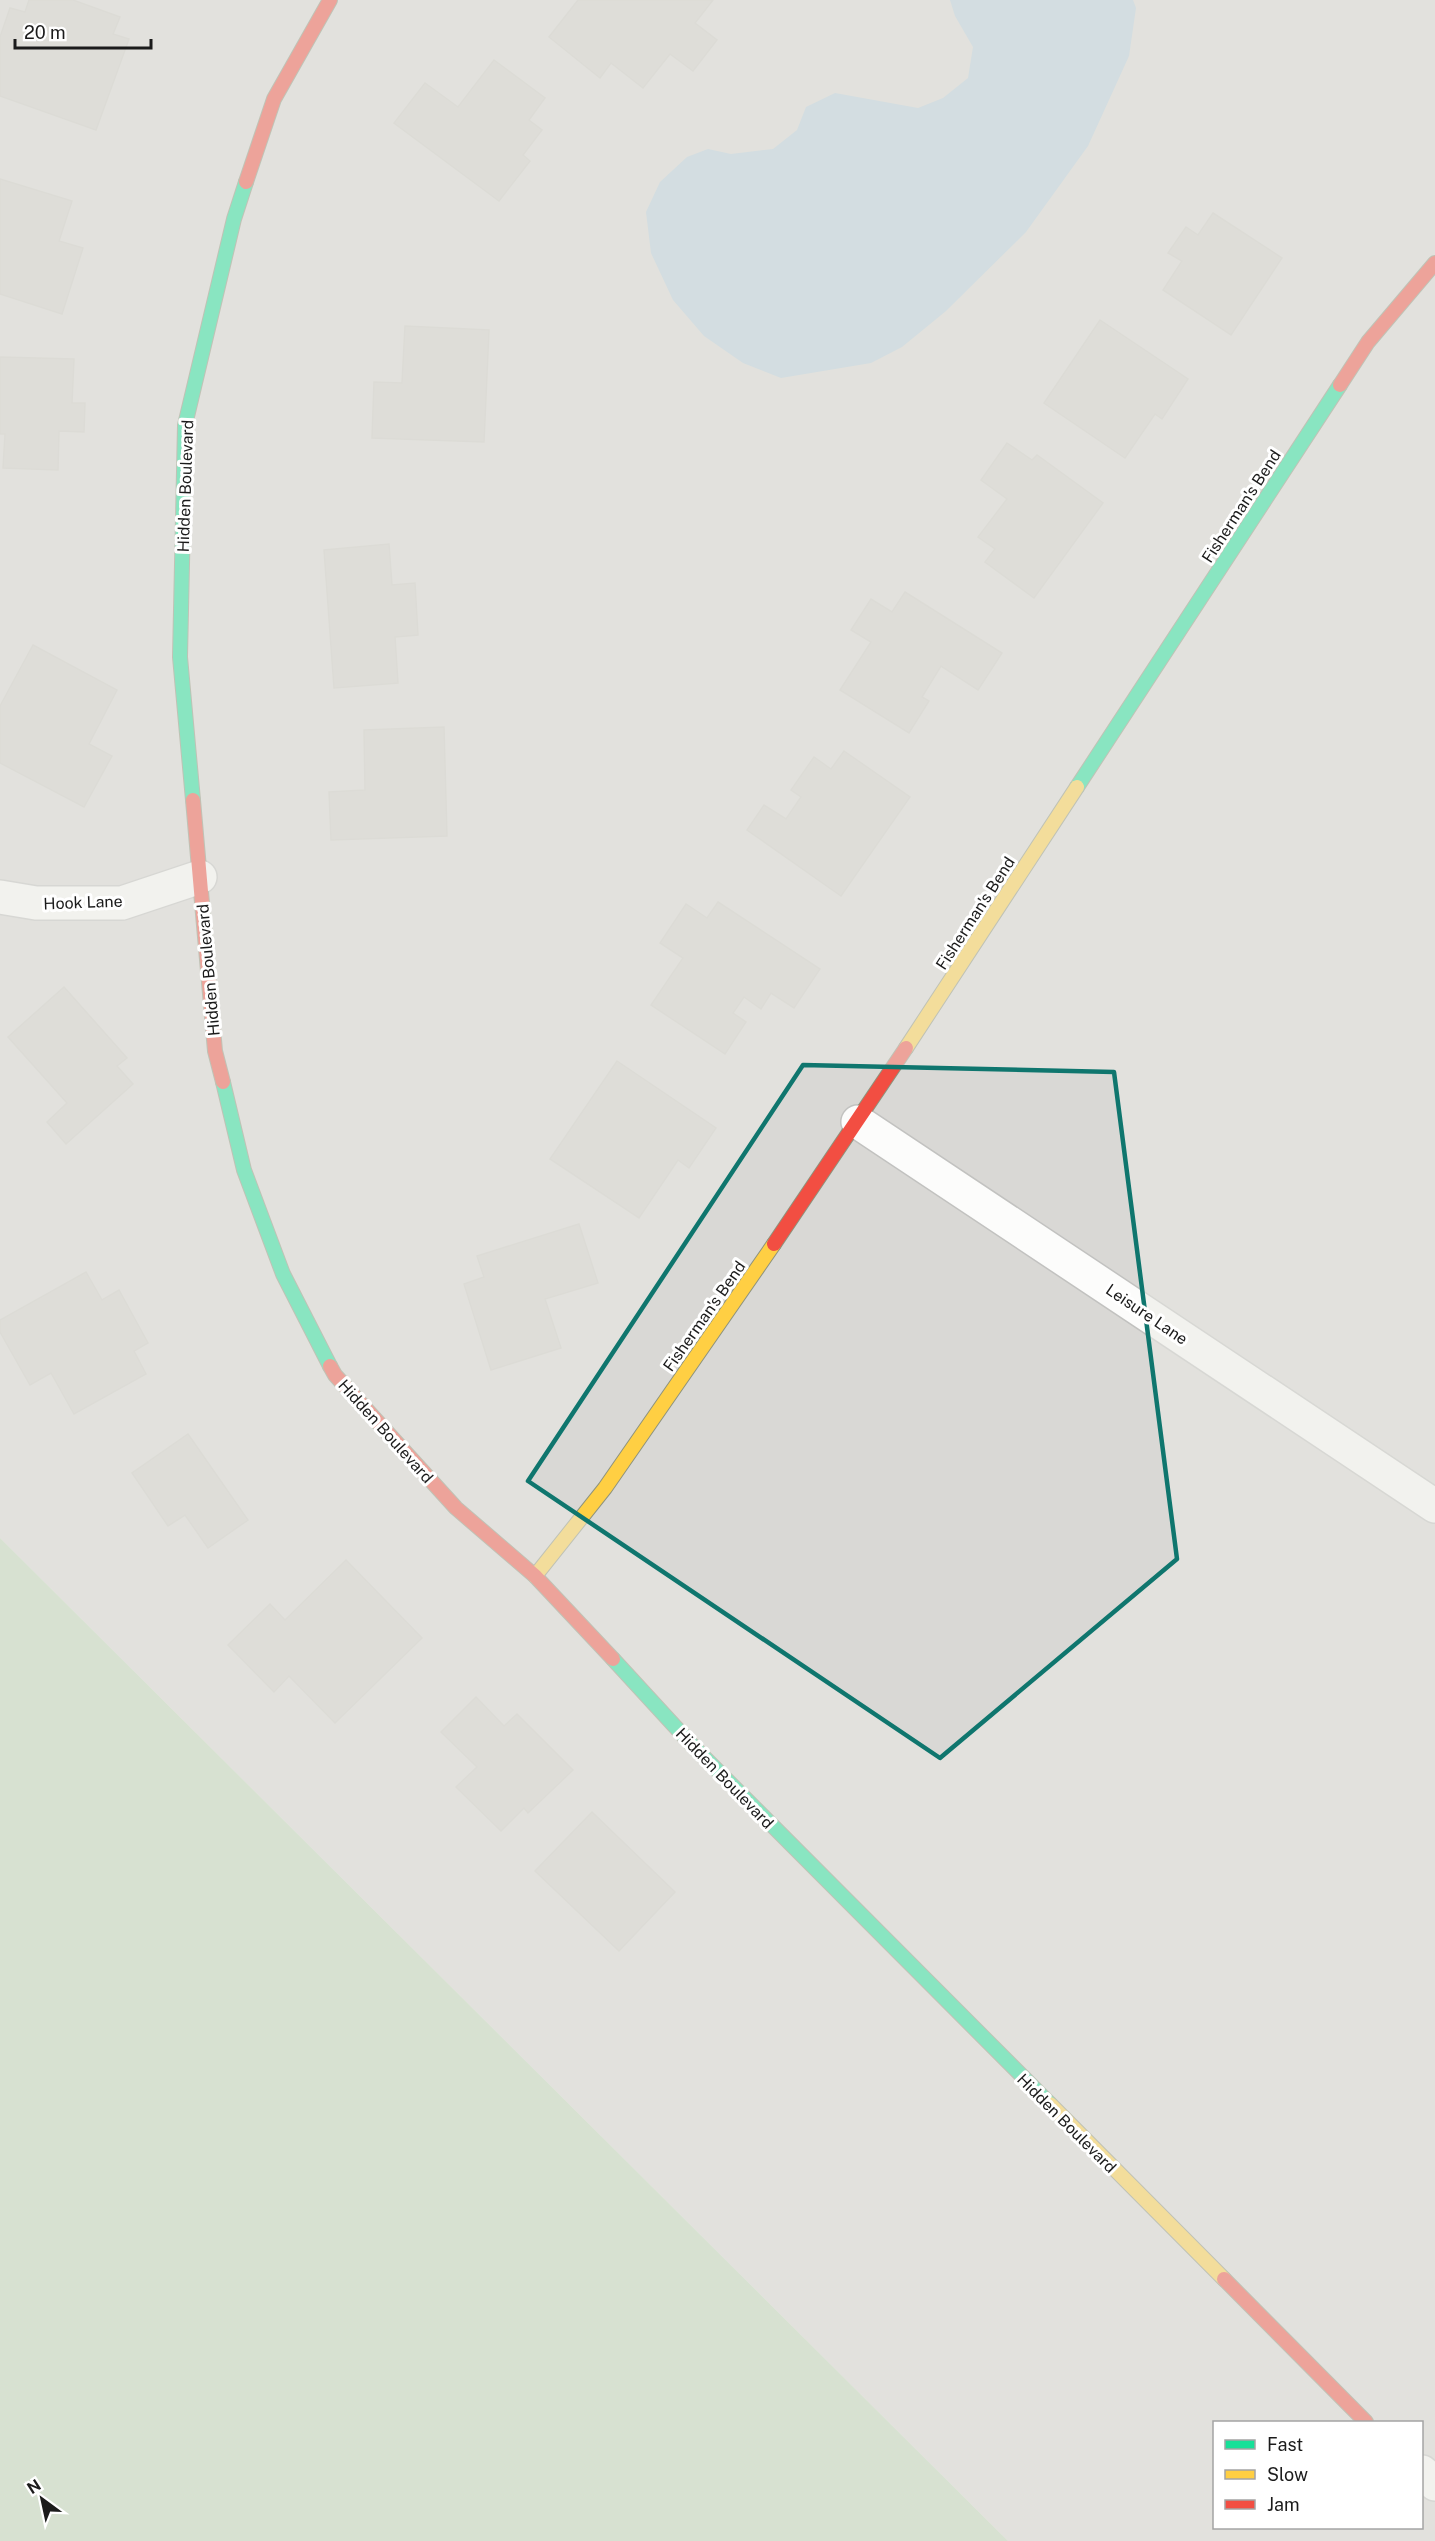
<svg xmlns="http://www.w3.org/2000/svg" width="1435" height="2541" viewBox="0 0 1435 2541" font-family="'Public Sans',sans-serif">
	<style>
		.residential { fill: #d9d8d5; fill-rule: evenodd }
		.forest { fill: #c0d8ba }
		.water { fill: #b8cedd }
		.building { fill: #d1cfcb; stroke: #cdcbc5; stroke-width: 1.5 }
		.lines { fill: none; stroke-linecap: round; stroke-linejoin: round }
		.street-casing { stroke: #c2c2c0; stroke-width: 36 }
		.fast-casing { stroke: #8e937d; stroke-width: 16 }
		.slow-casing { stroke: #8e937d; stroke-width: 16 }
		.jam-casing { stroke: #8e937d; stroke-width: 16 }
		.street { stroke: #fcfcfb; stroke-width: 33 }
		.fast { stroke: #16e098; stroke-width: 14 }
		.slow { stroke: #ffcf43; stroke-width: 14 }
		.jam { stroke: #f24e42; stroke-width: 14 }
		.marked { fill: none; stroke: #0f766e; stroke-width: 4.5; stroke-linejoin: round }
		.labels { text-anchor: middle; stroke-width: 6; stroke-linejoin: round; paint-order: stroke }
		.street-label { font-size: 16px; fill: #1b1b1b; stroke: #fff }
	</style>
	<rect width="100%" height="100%" fill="#eae9e4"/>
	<path class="residential" d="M0,0H1435V2541H1008L0,1538ZM1214,2422H1422V2528H1214Z"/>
	<path class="forest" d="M0,1538L1008,2541H0Z"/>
	<path class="water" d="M950,0H1133L1136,8L1129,56L1088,146L1026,232L946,311L902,347L871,363L781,378L743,363L704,336L673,300L651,253L646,212L660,182L687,157L708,149L731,154L773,149L797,130L806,107L835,93L918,108L943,98L968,78L973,47L955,16Z"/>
	<g class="building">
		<path d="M29,0H73L120,17L113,34L129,39L96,130L0,96V37L10,8L25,12Z"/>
		<path d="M578,0H713L695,23L717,40L693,71L670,54L643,88L611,63L600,78L549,37Z"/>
		<path d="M494,60L545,98L529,120L542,130L523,155L530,161L499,201L394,123L425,83L458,107Z"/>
		<path d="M0,179L72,201L59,241L83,248L62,314L0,294Z"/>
		<path d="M1213,213L1282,258L1231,335L1163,290L1182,261L1168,253L1186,227L1198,235Z"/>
		<path d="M1100,320L1188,379L1162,419L1155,414L1125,458L1044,403Z"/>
		<path d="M405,326L489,330L484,442L372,438L374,382L402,383Z"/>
		<path d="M0,357L74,359L72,403H85L84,432L59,431L58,470L3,468L5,434H0Z"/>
		<path d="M1007,443L1032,460L1037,455L1103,503L1034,598L985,562L995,549L978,537L1007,499L981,480Z"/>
		<path d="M389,544L392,585L415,583L418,635L395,637L398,683L334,688L324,550Z"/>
		<path d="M905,592L1002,653L978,690L941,666L922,697L929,701L909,733L840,690L871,642L851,630L871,599L892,612Z"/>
		<path d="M33,645L117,690L89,744L112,756L84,807L0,763V706Z"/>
		<path d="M444,727L447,836L331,840L329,792L365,790L364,730Z"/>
		<path d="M844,751L910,797L841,896L747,830L764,805L786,819L801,797L791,790L814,757L831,769Z"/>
		<path d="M718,902L820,969L794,1008L771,993L761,1009L744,997L733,1013L746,1022L725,1054L651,1005L683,958L660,943L686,904L707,918Z"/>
		<path d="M64,987L127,1058L117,1066L133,1084L66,1144L47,1122L67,1103L8,1037Z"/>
		<path d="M617,1061L716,1128L689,1168L678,1160L639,1218L550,1159Z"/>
		<path d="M579,1224L598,1283L545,1299L561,1348L491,1370L464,1284L484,1277L477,1256Z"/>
		<path d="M86,1272L102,1300L119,1290L148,1343L134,1351L146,1374L74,1414L51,1373L30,1385L0,1332V1320Z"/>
		<path d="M188,1434L248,1520L208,1548L185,1515L168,1526L132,1473Z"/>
		<path d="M346,1560L422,1638L335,1723L289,1676L274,1692L228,1645L270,1604L285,1620Z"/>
		<path d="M476,1697L504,1726L517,1714L573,1770L528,1813L524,1808L501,1831L456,1787L477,1767L441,1732Z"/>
		<path d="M592,1812L675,1892L619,1951L535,1871Z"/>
	</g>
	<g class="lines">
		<defs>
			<g id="street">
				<path d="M0,897L36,903H122L200,877"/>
				<path d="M858,1122L1435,1506"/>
				<path d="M1422,2472L1435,2484"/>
			</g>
			<g id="fast">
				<path d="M1077,787L1340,385"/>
				<path d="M193,800L180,657L185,425L234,219L246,182"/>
				<path d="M223,1082L244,1170L283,1274L330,1366"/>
				<path d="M613,1659L692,1745L1050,2104"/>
			</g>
			<g id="slow">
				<path d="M906,1048L1077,787"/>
				<path d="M535,1576L605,1488L774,1244"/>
				<path d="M1050,2104L1224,2279"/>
			</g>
			<g id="jam">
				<path d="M246,182L274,99L330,0"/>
				<path d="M1340,385L1368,342L1435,263"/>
				<path d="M193,800L215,1051L223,1082"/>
				<path d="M774,1244L906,1048"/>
				<path d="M330,1366L335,1375L456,1508L535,1576L613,1659"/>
				<path d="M1224,2279L1366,2422"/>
			</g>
		</defs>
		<use href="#street" class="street-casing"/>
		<use href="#fast" class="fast-casing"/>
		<use href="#slow" class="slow-casing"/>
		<use href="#jam" class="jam-casing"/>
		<use href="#street" class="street"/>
		<use href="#fast" class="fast"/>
		<use href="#slow" class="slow"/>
		<use href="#jam" class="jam"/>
	</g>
	<path d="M0 0H1435V2541H0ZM803,1065L1114,1072L1177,1559L940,1758L528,1481Z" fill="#eae9e4" fill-opacity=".55" fill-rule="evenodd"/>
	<path class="marked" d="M803,1065L1114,1072L1177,1559L940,1758L528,1481Z"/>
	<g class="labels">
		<g class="street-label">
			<text transform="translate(185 486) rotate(-88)" y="6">Hidden Boulevard</text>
			<text transform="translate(1241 506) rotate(-57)" y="6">Fisherman's Bend</text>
			<text transform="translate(83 902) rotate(-2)" y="6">Hook Lane</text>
			<text transform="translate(975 913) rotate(-57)" y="6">Fisherman's Bend</text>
			<text transform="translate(208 970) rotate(-95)" y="6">Hidden Boulevard</text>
			<text transform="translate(1147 1314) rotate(34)" y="6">Leisure Lane</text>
			<text transform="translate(704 1316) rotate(-55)" y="6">Fisherman's Bend</text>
			<text transform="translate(386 1431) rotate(48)" y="6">Hidden Boulevard</text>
			<text transform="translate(725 1778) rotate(46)" y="6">Hidden Boulevard</text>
			<text transform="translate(1067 2123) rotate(45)" y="6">Hidden Boulevard</text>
		</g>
	</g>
	<rect x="1213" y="2421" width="210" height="108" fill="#ffffff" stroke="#a4a4a4" stroke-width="1.5"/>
	<rect x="1225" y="2440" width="30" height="9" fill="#16e098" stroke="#a4a4a4" stroke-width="1.5"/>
	<text x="1267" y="2451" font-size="18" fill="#1b1b1b">Fast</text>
	<rect x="1225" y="2470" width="30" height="9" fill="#ffcf43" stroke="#a4a4a4" stroke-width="1.5"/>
	<text x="1267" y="2481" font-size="18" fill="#1b1b1b">Slow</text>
	<rect x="1225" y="2500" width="30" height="9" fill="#f24e42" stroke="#a4a4a4" stroke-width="1.5"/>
	<text x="1267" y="2511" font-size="18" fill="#1b1b1b">Jam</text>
	<g transform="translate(42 2499) rotate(327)" stroke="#ffffff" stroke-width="4.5" paint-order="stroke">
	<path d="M0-4.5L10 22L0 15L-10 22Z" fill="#1b1b1b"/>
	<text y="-9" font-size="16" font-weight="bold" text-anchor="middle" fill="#1b1b1b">N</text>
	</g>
	<path d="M15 39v9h136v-9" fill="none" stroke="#1b1b1b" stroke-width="3"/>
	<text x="24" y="39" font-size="18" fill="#1b1b1b" stroke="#ffffff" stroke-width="4.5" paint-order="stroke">20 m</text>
</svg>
